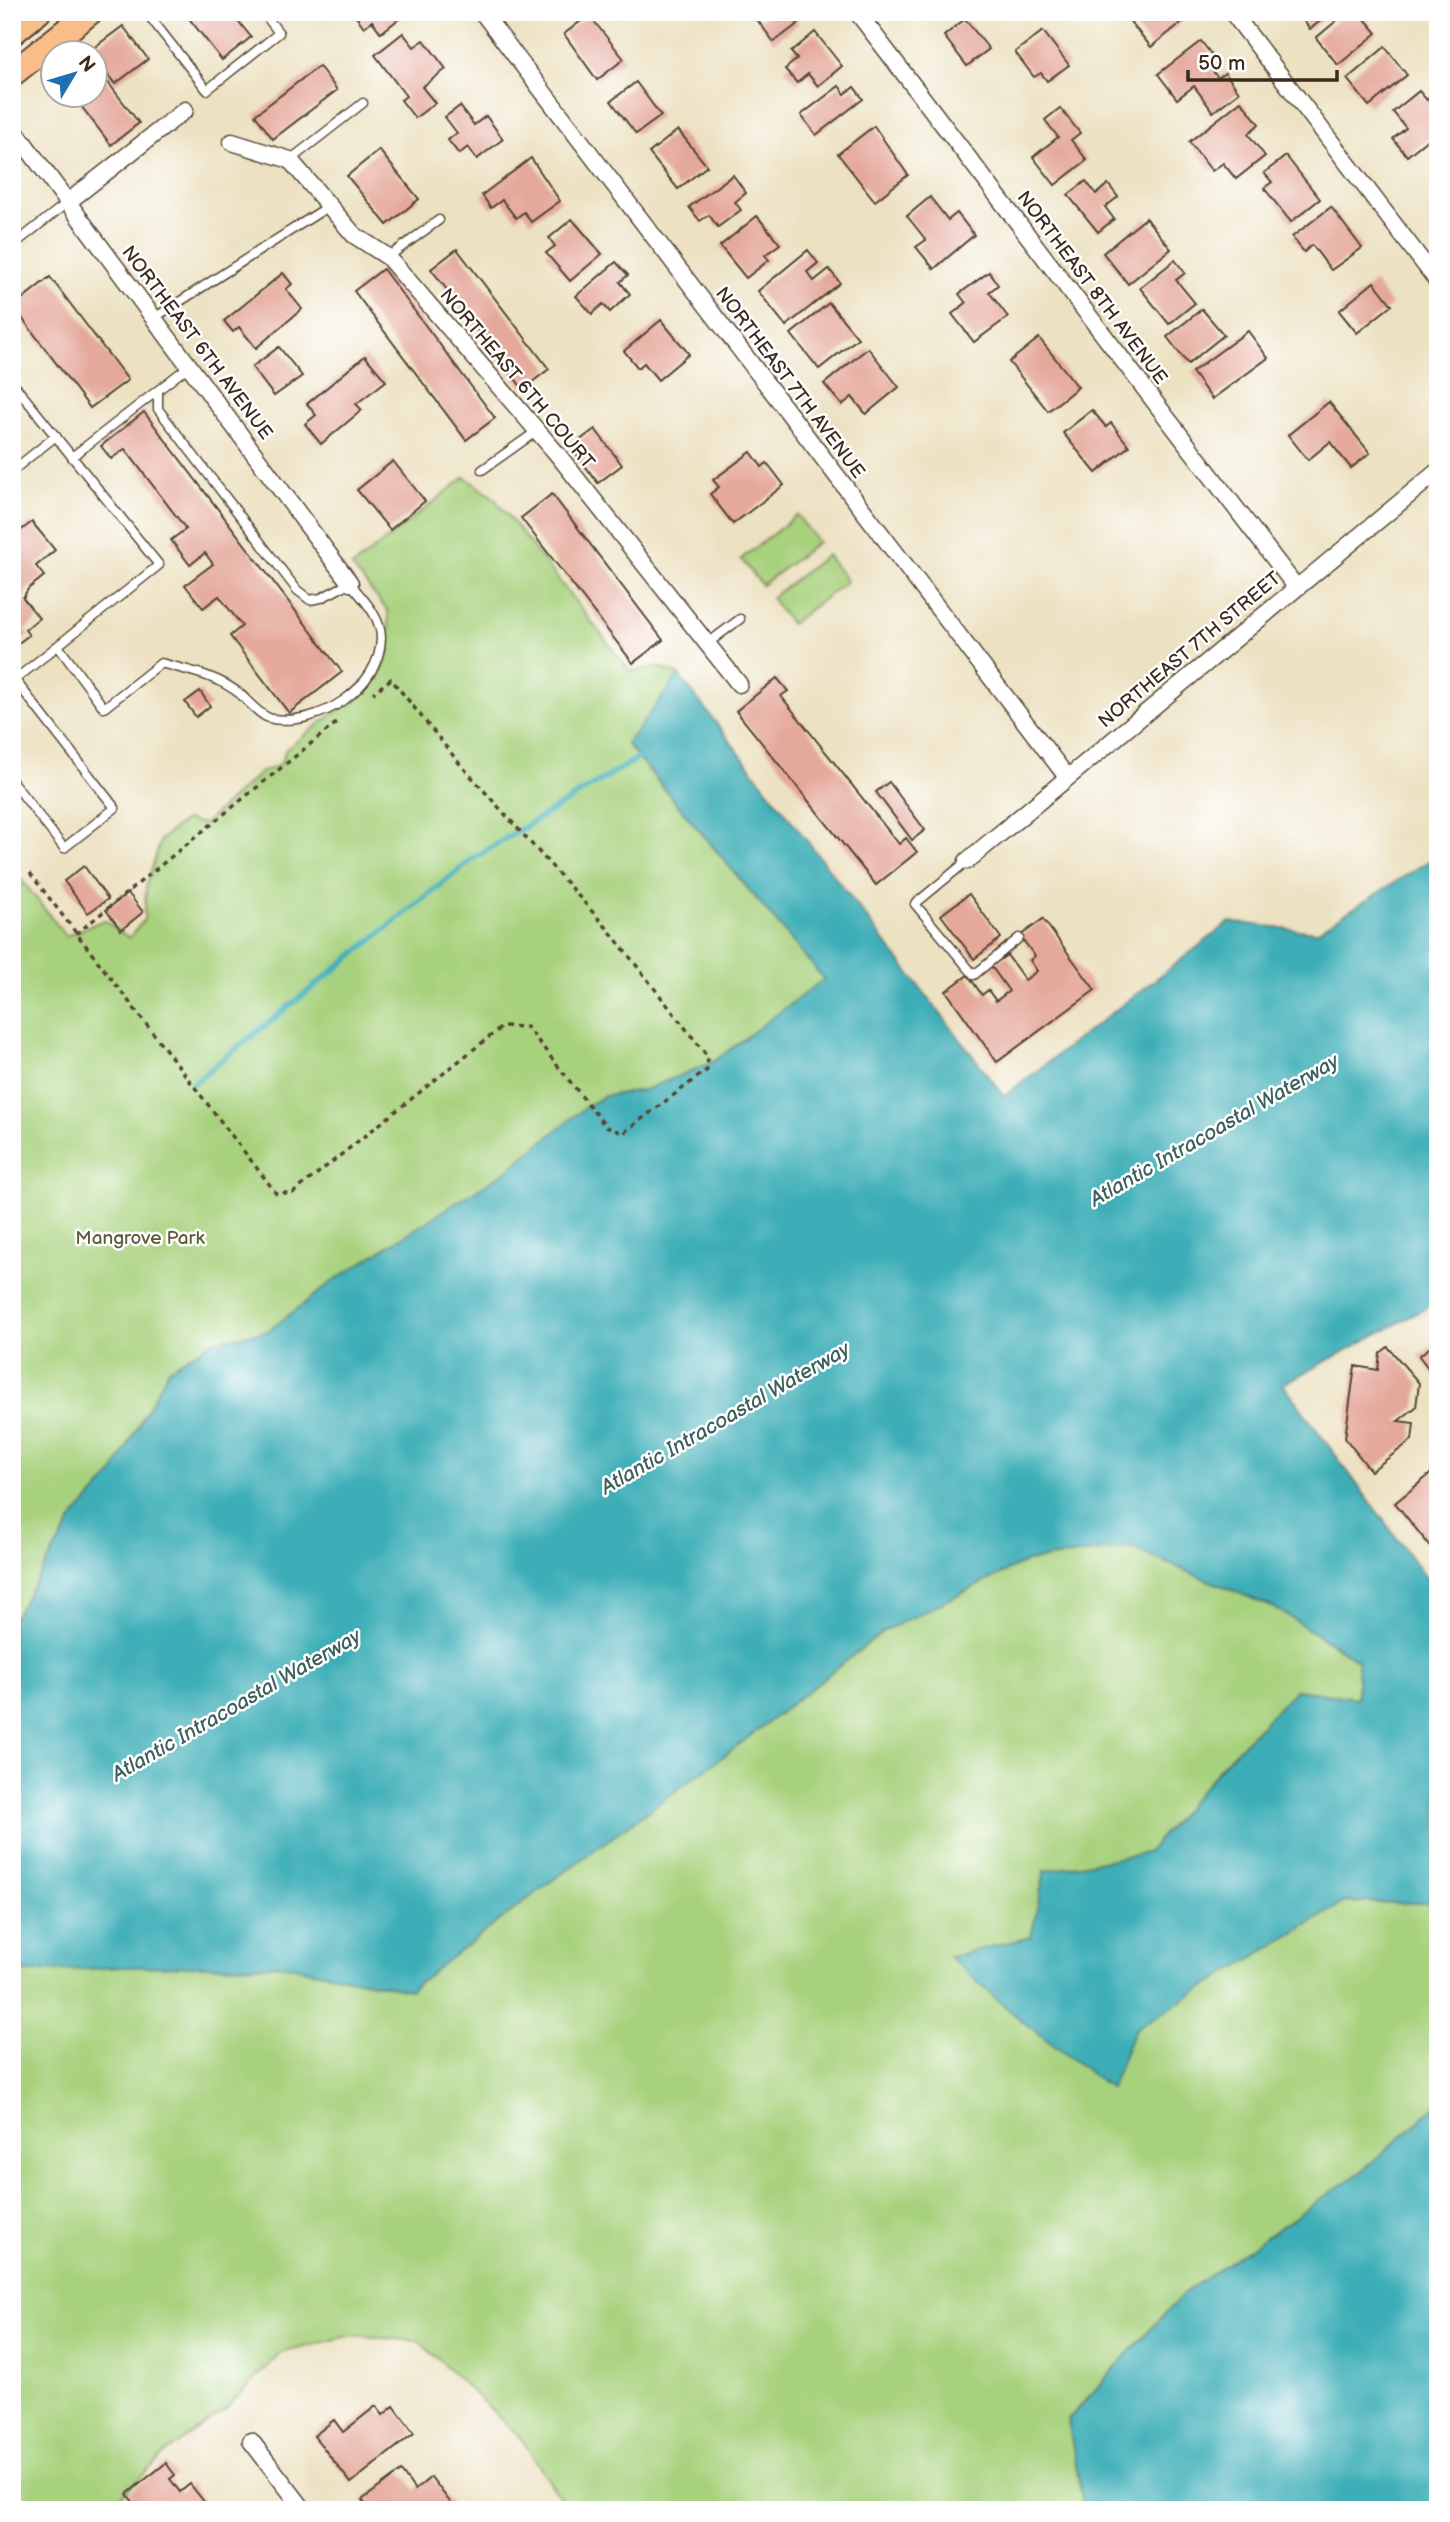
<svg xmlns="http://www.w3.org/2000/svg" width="1450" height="2522" viewBox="0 0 1450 2522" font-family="'Balsamiq Sans',sans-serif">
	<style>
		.green { fill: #a8d17d; stroke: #727e4e; stroke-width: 2 }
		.water { fill: #3daeb7; stroke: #3c6c6a; stroke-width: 2 }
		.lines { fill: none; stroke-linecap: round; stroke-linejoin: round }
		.stream { stroke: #3daeb7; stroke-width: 6 }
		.building { fill: #e5a99b }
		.service-casing { stroke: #564536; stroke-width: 11 }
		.minor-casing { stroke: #564536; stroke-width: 19 }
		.primary-casing { stroke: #564536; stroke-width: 28 }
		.path { stroke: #564536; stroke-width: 3.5; stroke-dasharray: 5 5; stroke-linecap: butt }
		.service { stroke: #fff; stroke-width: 8 }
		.minor { stroke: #fff; stroke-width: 16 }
		.primary { stroke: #f8bd88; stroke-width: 24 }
		.labels { text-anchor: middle; stroke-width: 5; stroke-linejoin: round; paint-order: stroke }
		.street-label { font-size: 19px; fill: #3b2a1e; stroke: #fff }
		.park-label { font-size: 19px; fill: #5c5c3a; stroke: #fff }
		.water-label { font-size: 21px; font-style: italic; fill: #3c5f5b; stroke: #fff }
	</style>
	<rect width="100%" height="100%" fill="#fff"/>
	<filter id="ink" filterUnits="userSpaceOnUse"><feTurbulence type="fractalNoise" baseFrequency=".0143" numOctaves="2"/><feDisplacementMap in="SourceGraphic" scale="14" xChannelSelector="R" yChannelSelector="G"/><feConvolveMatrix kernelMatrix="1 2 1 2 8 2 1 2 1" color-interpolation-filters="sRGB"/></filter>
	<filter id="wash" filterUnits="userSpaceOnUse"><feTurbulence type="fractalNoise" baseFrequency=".00686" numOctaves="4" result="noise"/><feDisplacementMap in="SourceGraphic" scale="28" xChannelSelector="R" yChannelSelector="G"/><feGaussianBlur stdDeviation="1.57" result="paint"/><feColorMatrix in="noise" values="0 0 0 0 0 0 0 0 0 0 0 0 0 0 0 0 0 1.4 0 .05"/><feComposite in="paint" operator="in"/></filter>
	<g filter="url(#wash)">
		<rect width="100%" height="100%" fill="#ece1c1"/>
		<g class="green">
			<path d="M465,477L494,498L630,671L659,667L679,675L627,745L824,979L714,1062L644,1090L605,1096L588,1105L506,1171L335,1280L268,1331L214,1341L169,1369L112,1475L75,1516L12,1621V868L66,936L104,920L129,938L144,920L146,887L161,839L185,820L204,824L261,772L280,765L286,749L378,680L389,653L388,611L352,567Z"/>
			<path d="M797,515L818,542L762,585L741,559Z"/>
			<path d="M827,555L847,581L791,624L771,598Z"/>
			<path d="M1129,1547L1275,1608L1358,1661L1357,1698L1296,1690L1225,1762L1147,1853L1045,1871L1031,1937L949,1957L1135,2029L1345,1902L1438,1903V2104L1361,2172L1184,2293L1068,2419L1084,2510H568L521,2438L419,2341L352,2335L281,2353L227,2408L166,2453L106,2510H29L12,2497V1973L122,1967L283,1965L409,1990L542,1888L736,1747L884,1631L1027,1561Z"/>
		</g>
		<g class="water">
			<path d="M679,675L1004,1096L1230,922L1316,932L1438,855V1302L1283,1384L1438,1594V1903L1345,1902L1135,2029L1110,2088L1022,2021L949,1957L1031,1937L1045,1871L1147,1853L1225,1762L1296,1690L1357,1698L1358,1660L1275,1608L1129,1547L1027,1561L884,1631L736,1747L542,1888L409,1990L283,1965L122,1967L12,1973V1621L75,1516L112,1475L169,1369L214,1341L268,1331L335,1280L506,1171L588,1105L605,1096L644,1090L713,1062L824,979L627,744Z"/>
			<path d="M1438,2104V2510H1084L1068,2420L1184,2293L1361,2172Z"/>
		</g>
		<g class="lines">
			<path class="stream" d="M192,1084L474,858L638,758"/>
		</g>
		<g id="blocks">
			<g class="building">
				<path d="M184,12H231L251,37L222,60Z"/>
				<path d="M353,12H404L405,14L381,33L372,21L364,27Z"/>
				<path d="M761,12H791L799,23L774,42L758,21L764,17Z"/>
				<path d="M1136,12H1182L1187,18L1151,47L1128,19Z"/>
				<path d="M1297,12H1332L1310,29Z"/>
				<path d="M1347,12H1359L1377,33L1338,65L1316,38Z"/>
				<path d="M589,15L624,59L597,80L564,34Z"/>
				<path d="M965,19L989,49L967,66L944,36Z"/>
				<path d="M123,26L148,59L115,84L94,58V52H88Z"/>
				<path d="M1043,31L1069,65L1047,81L1041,73L1034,77L1015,52Z"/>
				<path d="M815,32L842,66L818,86L808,74L797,83L785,69L797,59L791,52Z"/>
				<path d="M403,33L414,47L424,40L446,69L422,87L435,103L415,118L401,100L406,96L375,55Z"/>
				<path d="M1201,41L1214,58L1207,64L1218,78L1225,73L1239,92L1213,112L1194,86L1177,99L1158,74Z"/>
				<path d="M1385,47L1407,75L1369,106L1347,79Z"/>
				<path d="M94,64L139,123L111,145L72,94H94Z"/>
				<path d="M319,66L337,90L273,139L255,115Z"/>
				<path d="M636,82L661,116L636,134L611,101Z"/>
				<path d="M839,86L845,94L854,87L863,99L816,135L801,115Z"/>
				<path d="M1419,91L1427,100L1433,95L1438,101V131L1407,156L1393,139L1406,128L1393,112Z"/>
				<path d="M1241,101L1259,124L1248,134L1265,156L1236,179L1223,163L1212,171L1189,142Z"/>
				<path d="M460,106L474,125L486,116L503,139L477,159L468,147L459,154L448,140L457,133L445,117Z"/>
				<path d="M1060,108L1080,133L1071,140L1087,160L1055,185L1033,157L1058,137L1045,120Z"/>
				<path d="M874,126L908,175L875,201L838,154Z"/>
				<path d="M678,130L707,166L678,189L649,153Z"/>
				<path d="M379,150L419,199L387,225L347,176Z"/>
				<path d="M1286,156L1320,199L1291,222L1264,188L1272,182L1264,173Z"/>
				<path d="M531,158L560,201L531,222L524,212L516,218L502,200L491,208L482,195Z"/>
				<path d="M733,175L746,193L735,202L741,210L718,227L709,215L700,221L689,207Z"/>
				<path d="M1086,181L1096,194L1108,184L1118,197L1105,207L1114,219L1098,232L1068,195Z"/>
				<path d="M930,197L948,220L957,213L974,235L934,269L916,247L926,240L907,216Z"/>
				<path d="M1331,207L1362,248L1331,270L1312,245L1304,252L1292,237Z"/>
				<path d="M757,216L780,244L765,255L769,260L746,278L720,246Z"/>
				<path d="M1146,218L1171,249L1128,284L1103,253Z"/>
				<path d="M572,219L602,254L570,281L546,253L555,246L549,238Z"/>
				<path d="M457,249L549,369L523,389L431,269Z"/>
				<path d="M808,250L818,263L807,272L814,281L829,269L840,283L786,326L758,291Z"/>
				<path d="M1175,260L1185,273L1176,280L1195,303L1169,324L1140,288Z"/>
				<path d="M616,262L628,275L620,282L630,294L610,312L603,304L592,314L576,296Z"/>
				<path d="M383,269L495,418L466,440L354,291Z"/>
				<path d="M989,272L998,285L989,292L1008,317L974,342L952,314L966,303L959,294Z"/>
				<path d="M283,273L292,284L286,289L302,309L256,348L239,327L233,332L224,321Z"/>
				<path d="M50,277L128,380L90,408L13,306Z"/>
				<path d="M1374,282L1392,305L1357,333L1339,311Z"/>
				<path d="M829,303L858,338L819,369L791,334Z"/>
				<path d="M1202,309L1224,335L1188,364L1167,337Z"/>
				<path d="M661,320L689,354L658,380L644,363L638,368L624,351Z"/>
				<path d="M1248,331L1268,358L1212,399L1192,372Z"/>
				<path d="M1039,338L1078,387L1048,411L1009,362Z"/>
				<path d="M279,347L302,376L274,396L252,367Z"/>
				<path d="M868,348L899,387L866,414L852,397L842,405L824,384Z"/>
				<path d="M365,356L386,381L356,404L362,410L321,444L305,424L316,415L307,404Z"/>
				<path d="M1329,402L1370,453L1351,468L1330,442L1308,460L1288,435Z"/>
				<path d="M1092,410L1106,427L1111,423L1129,446L1096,473L1063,433Z"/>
				<path d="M144,412L342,672L289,713L230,636L242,626L219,596L203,608L185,585L213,564L205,553L190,565L171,540L186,529L125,449L111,459L101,446Z"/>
				<path d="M595,429L622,465L598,483L571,447Z"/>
				<path d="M751,452L762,467L767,463L784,485L733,524L710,494L719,487L713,480Z"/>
				<path d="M393,461L425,501L390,530L357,490Z"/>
				<path d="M552,494L663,640L633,663L521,518Z"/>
				<path d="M32,522L55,550L36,566L44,576L28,589L23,598L39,618L25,630L29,635L12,648V537Z"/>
				<path d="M777,678L788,691L781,696L899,844L906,838L917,852L876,885L736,711Z"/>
				<path d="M200,691L210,706L196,717L185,702Z"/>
				<path d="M889,782L925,830L912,840L876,792Z"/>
				<path d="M84,866L108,899L88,913L64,881Z"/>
				<path d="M128,893L143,912L121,930L106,910Z"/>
				<path d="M969,894L1001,938L974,959L941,915Z"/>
				<path d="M1043,919L1095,990L997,1062L946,991L968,975L982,995L988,990L996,1001L1009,991L991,966L1007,955L1025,980L1037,971L1030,960L1035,956L1020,936Z"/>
				<path d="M1438,1341V1375L1435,1377L1419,1356Z"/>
				<path d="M1388,1347L1419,1383L1416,1407L1398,1421L1414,1423L1412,1440L1371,1471L1345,1438L1355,1366L1378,1370L1380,1353Z"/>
				<path d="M1433,1472L1438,1478V1556L1395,1503Z"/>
				<path d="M376,2406L383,2415L394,2406L414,2433L351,2483L314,2436L334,2420L343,2432Z"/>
				<path d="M166,2463L175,2475L170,2479L180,2492L190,2484L209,2508L139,2510L127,2494Z"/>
				<path d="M401,2471L415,2490L431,2477L456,2510H370L362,2500Z"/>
			</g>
		</g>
	</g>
	<g filter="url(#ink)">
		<use href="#blocks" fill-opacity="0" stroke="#564536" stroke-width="2"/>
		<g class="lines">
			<defs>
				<g id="service">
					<path d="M146,12L207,90L279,33L263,12"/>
					<path d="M290,160L363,103"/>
					<path d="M12,246L68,202"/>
					<path d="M388,257L439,220"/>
					<path d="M154,318L329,206"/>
					<path d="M12,382L159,565L12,682"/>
					<path d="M72,457L189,366"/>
					<path d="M482,470L537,431"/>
					<path d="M12,471L56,436"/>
					<path d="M708,643L740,619"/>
					<path d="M58,646L104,708L161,663C189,671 217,675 240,694C248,701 262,718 273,719C320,726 380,688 381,638C381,616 362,598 350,583L321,598L310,600L297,590L158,409V391"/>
					<path d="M12,781L64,848L115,808L15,680"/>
					<path d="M967,861L915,904L974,975L1019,938"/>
				</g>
				<g id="minor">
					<path d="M482,12L1067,777"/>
					<path d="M857,12L1296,587"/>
					<path d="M1232,12L1438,282"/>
					<path d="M12,127L350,583"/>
					<path d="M232,142L290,160L354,235L388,257L558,455L739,684"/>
					<path d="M68,202L185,110"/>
					<path d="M967,861L1438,471"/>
					<path d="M251,2441L304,2510"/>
				</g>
				<g id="primary">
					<path d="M12,33L38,12"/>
					<path d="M12,74L90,12"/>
				</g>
			</defs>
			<use href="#service" class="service-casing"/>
			<use href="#minor" class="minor-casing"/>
			<use href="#primary" class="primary-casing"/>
			<g class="path">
				<path d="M30,873L276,1193H293L503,1026L527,1027L606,1127L623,1133L707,1070L708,1057L607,928L460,764L391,679L373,693"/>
				<path d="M76,934L340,720"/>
			</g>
			<use href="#service" class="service"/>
			<use href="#minor" class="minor"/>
			<use href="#primary" class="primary"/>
		</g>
	</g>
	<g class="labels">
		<g class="street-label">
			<text transform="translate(1093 287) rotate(53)" y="7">NORTHEAST 8TH AVENUE</text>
			<text transform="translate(198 342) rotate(53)" y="7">NORTHEAST 6TH AVENUE</text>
			<text transform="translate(518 378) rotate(50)" y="7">NORTHEAST 6TH COURT</text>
			<text transform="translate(791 382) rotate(53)" y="7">NORTHEAST 7TH AVENUE</text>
			<text transform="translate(1189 649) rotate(-40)" y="7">NORTHEAST 7TH STREET</text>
		</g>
		<g class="park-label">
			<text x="140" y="1244">Mangrove Park</text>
		</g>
		<g class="water-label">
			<text transform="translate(1214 1130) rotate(-30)" y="7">Atlantic Intracoastal Waterway</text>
			<text transform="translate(725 1418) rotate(-30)" y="7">Atlantic Intracoastal Waterway</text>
			<text transform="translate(236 1705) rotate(-30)" y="7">Atlantic Intracoastal Waterway</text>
		</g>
	</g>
	<rect width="1450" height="2522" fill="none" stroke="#fff" stroke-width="42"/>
	<g transform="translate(74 74) rotate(52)"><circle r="33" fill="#ffffff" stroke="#b1aaa5" stroke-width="2"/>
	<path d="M0-5L12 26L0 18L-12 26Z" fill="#1f6fb2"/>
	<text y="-10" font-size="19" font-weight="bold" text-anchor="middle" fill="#3b2a1e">N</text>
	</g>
	<path d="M1188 70v10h149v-10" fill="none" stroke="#3b2a1e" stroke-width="3.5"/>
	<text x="1198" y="70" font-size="21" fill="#3b2a1e" stroke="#ffffff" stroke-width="5" paint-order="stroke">50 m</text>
</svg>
